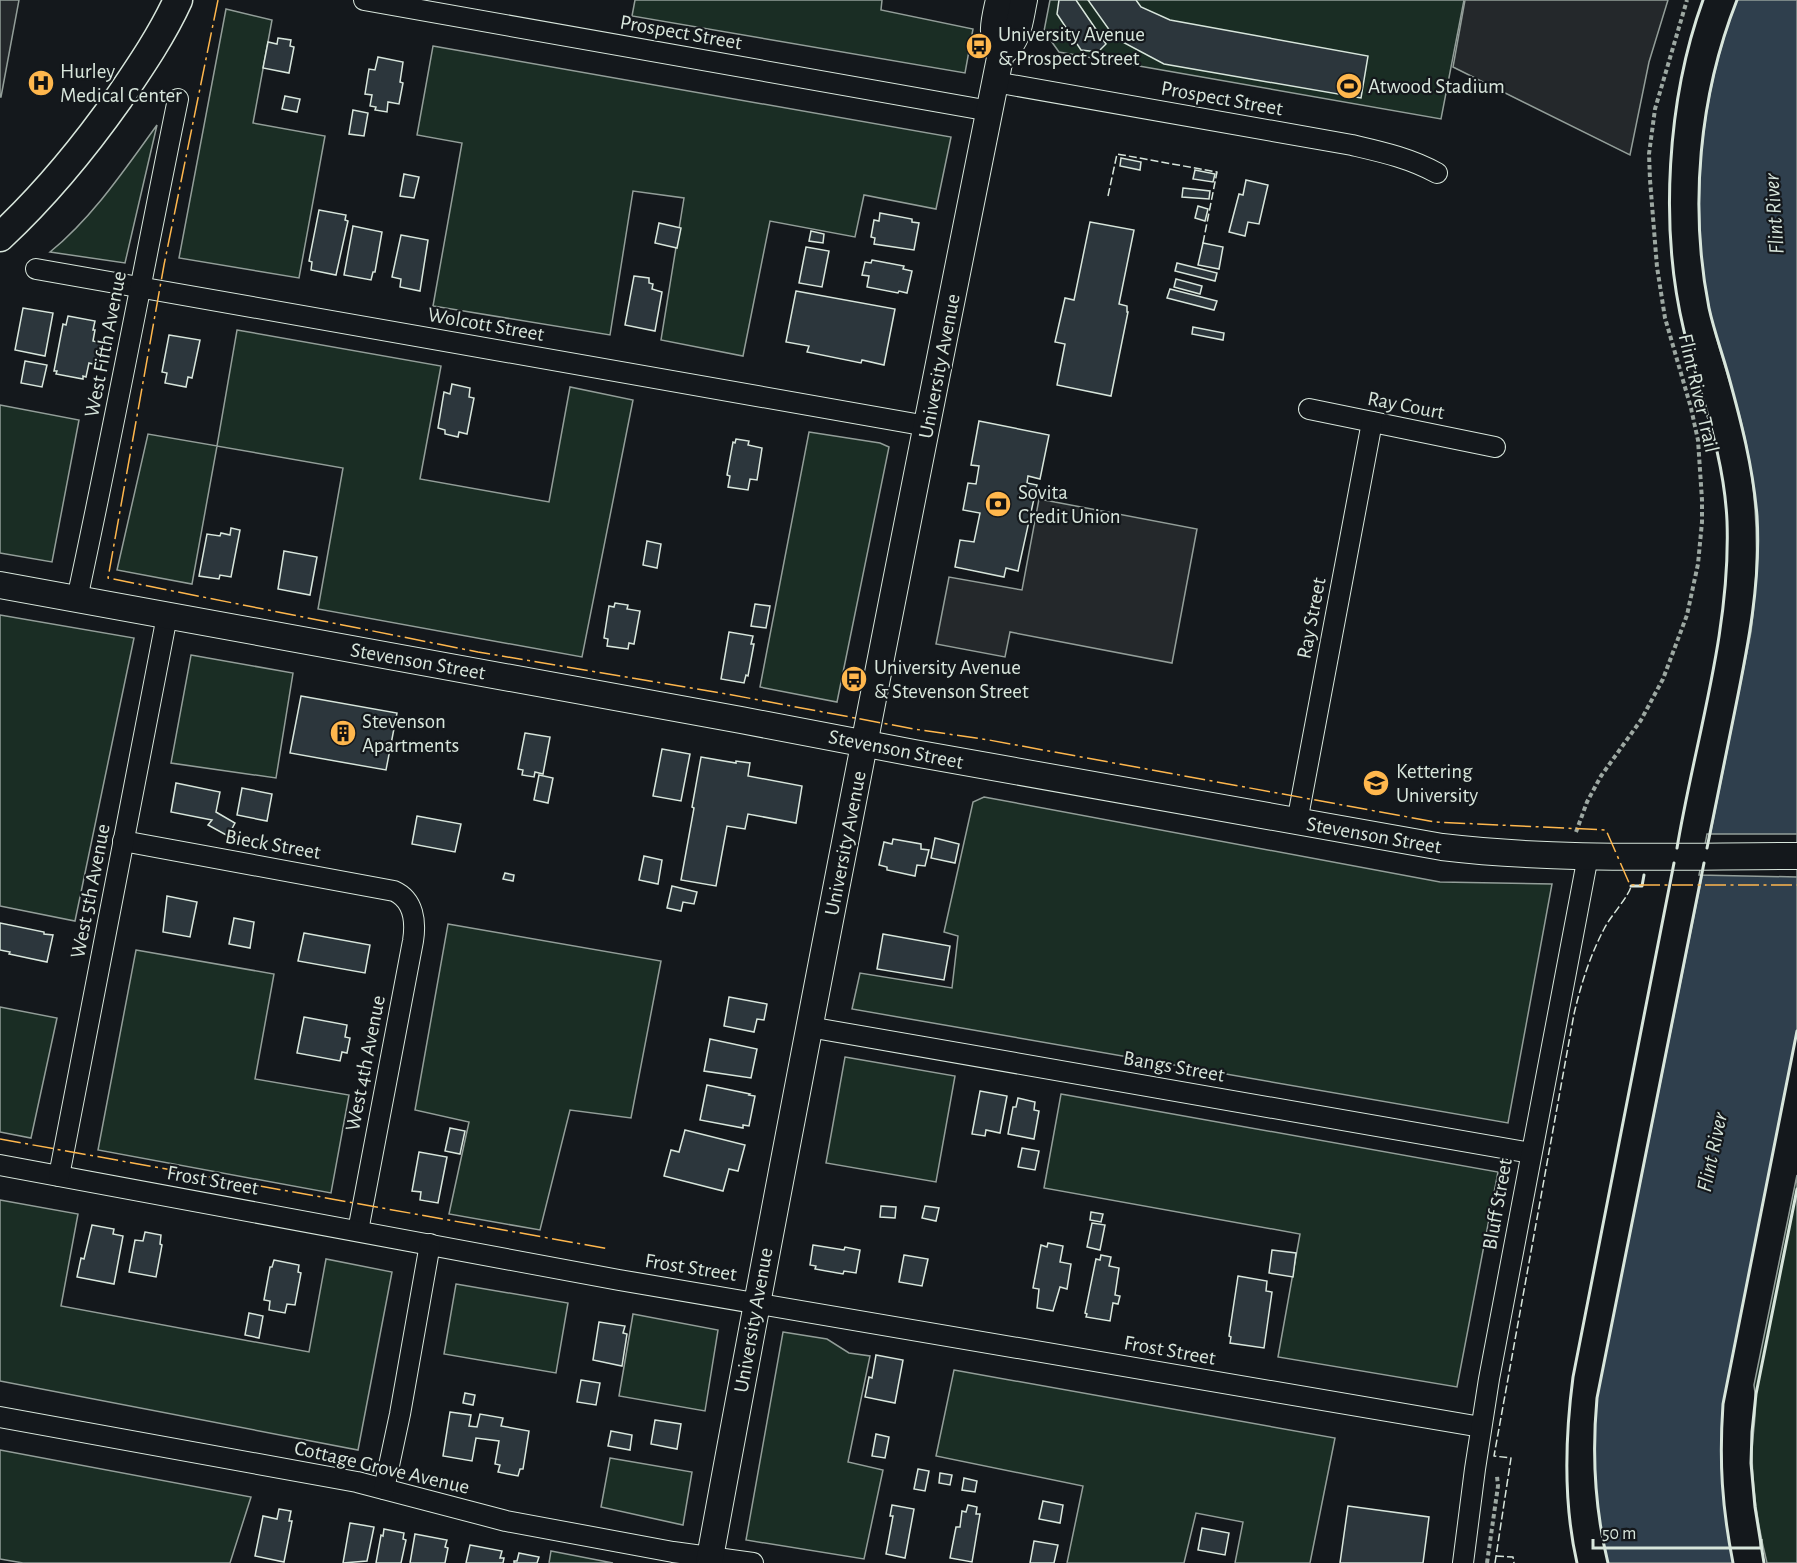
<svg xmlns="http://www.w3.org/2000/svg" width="1797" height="1563" viewBox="0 0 1797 1563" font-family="'Alegreya Sans',sans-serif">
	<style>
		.green { fill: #1a2d24; stroke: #939e99; stroke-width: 1.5 }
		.parking { fill: #24282b; stroke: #939e99; stroke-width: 1.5 }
		.water { fill: #2f3f4d; stroke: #939e99; stroke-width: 1.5 }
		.pier { fill: #14181c; stroke: #939e99; stroke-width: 1.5 }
		.building { fill: #2c363c; stroke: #d8e6dc; stroke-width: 1.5 }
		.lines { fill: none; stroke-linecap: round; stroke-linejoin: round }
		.minor-casing { stroke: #d8e6dc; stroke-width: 22 }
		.tertiary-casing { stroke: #d8e6dc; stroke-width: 28 }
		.secondary-casing { stroke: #d8e6dc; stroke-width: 31 }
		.path { stroke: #9da8a2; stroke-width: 4; stroke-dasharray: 4.5 3; stroke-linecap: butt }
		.minor { stroke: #14181c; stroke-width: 20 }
		.tertiary { stroke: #14181c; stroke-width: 26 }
		.secondary { stroke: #14181c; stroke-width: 28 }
		.fence { stroke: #d8e6dc; stroke-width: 1.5; stroke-dasharray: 8 3; stroke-linecap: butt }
		.wall { stroke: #d8e6dc; stroke-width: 3 }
		.power { stroke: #ffb74d; stroke-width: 1.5; stroke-dasharray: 21 4.5 3 4.5; stroke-linecap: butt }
		.labels { text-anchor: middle; stroke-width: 4.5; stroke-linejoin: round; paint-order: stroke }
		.street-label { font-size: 21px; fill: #d8e6dc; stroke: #14181c }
		.poi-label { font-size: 21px; fill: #d8e6dc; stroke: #14181c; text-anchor: start }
		.water-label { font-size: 22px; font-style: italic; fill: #d8e6dc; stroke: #14181c }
	</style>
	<rect width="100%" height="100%" fill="#14181c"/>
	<g class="green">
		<path d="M635,0H882L881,10L973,29L965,73L632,16Z"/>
		<path d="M1050,0H1464L1441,119L1059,52L1044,31Z"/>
		<path d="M226,9L272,20L253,123L325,136L299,278L179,258Z"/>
		<path d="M433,46L951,137L936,209L864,195L855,237L770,221L743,356L661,340L684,198L633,191L610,335L433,306L462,143L417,135Z"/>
		<path d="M157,125L125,263L50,252C93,217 125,169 157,125Z"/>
		<path d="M237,330L441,366L420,479L549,502L570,387L633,400L582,657L318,609L343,468L217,446L192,584L117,570L148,434L217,446Z"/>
		<path d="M0,405L79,420L52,562L0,553Z"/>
		<path d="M809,432L880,443L889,447L837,702L760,687Z"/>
		<path d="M0,615L134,638L75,921L0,906Z"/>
		<path d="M191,655L293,673L276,778L171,763Z"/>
		<path d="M984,797L1440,882L1552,884L1508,1123L852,1009L860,973L952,988L958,936L944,932L973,802Z"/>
		<path d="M448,924L661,961L631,1118L570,1110L540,1230L449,1214L469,1122L415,1110Z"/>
		<path d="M136,950L274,974L255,1079L349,1095L331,1193L98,1150Z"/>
		<path d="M0,1007L57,1018L31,1138L0,1132Z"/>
		<path d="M845,1057L955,1076L936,1182L826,1163Z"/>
		<path d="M1061,1094L1498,1172L1457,1387L1278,1357L1300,1234L1044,1188Z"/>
		<path d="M1797,1175V1563H1767C1758,1527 1752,1488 1752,1451C1753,1429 1758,1406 1754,1385Z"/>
		<path d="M0,1200L78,1214L61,1306L309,1352L326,1259L392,1272L358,1450L0,1381Z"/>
		<path d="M456,1284L568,1303L556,1373L444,1354Z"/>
		<path d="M633,1314L718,1330L705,1411L619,1396Z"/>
		<path d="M783,1332L827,1339L849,1353L870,1356L848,1462L883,1470L864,1559L746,1540Z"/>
		<path d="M954,1370L1335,1438L1310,1563H1235L1243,1522L1196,1513L1184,1563H1067L1083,1486L936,1456Z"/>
		<path d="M0,1450L251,1497L230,1563H23L0,1559Z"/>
		<path d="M610,1458L692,1472L683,1525L601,1507Z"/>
		<path d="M551,1551L613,1563H549Z"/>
	</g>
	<g class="parking">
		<path d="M0,0H19L1,97H0Z"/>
		<path d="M1465,0H1668L1649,62L1630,155L1453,67Z"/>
		<path d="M1039,499L1197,529L1172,663L1010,632L1005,657L936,644L949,577L1022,590Z"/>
	</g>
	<path class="water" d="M1737,0H1797V1031L1723,1404C1719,1462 1722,1507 1733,1563H1608C1595,1510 1592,1452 1597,1398L1751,632C1760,561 1759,491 1741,421C1731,383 1717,346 1709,307C1689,205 1700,97 1737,0Z"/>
	<path class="pier" d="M1707,834H1797V877L1699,875Z"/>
	<g class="building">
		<path d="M1059,0H1076L1106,44L1098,52L1081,50L1057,14Z"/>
		<path d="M1088,0H1136L1141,7L1170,20L1368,56L1361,98L1164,64L1115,38Z"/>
		<path d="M278,38L291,40L290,46L294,47L289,73L263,68L268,42L277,44Z"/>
		<path d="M378,57L403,62L400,82L403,83L399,104L388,102L387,112L375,110L376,107L370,106L372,95L365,94L369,69L375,70Z"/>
		<path d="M285,96L300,99L297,112L282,109Z"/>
		<path d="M353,110L368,113L364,136L349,134Z"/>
		<path d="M1121,158L1141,162L1140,170L1120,166Z"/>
		<path d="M1195,170L1215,174L1213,182L1193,179Z"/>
		<path d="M404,174L419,177L414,198L400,196Z"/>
		<path d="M1246,180L1268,185L1259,224L1248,222L1245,236L1229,232L1239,194L1243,195Z"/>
		<path d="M1183,188L1210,191L1209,199L1182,197Z"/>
		<path d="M1198,206L1208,209L1205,221L1195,218Z"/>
		<path d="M319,210L346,215L345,220L348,221L336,275L311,270L312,262L309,261Z"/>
		<path d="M880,213L912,219V222L919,223L914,250L874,244L875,238L871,237L874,220L879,221Z"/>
		<path d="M1090,222L1134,230L1119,304L1127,306V312H1128L1111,396L1057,385L1065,344L1055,342L1065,298L1074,300Z"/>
		<path d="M659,223L681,228L677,248L655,243Z"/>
		<path d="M353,226L382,232L375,272H373L371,280L344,275Z"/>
		<path d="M811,231L824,234L823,243L809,241Z"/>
		<path d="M401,235L428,240L420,291L400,287L401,279L392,277Z"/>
		<path d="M1203,243L1223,247L1219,269L1198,265Z"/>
		<path d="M806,247L829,251L822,287L799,283Z"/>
		<path d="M872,260L904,266L903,269L912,271L907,293L899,291L898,293L867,287L869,276L862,275L865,262L871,263Z"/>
		<path d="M1177,263L1217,273L1215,281L1175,271Z"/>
		<path d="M634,276L649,278V283L653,284L652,289L662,292L655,331L625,325Z"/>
		<path d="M1176,279L1202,286L1200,294L1174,287Z"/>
		<path d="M1170,289L1217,301L1214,310L1167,298Z"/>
		<path d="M796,291L895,309L884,365L862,360L861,363L807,352L809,346L786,342Z"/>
		<path d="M23,308L53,313L45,356L15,350Z"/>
		<path d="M68,316L95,321L93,330H95L93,341L101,343L96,365L89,363L86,377L83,376V379L56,374L57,371H54L63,324L66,325Z"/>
		<path d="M1193,327L1224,333L1223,340L1192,334Z"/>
		<path d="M169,335L200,340L192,378L188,377L186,387L165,383L167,373L162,372Z"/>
		<path d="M25,361L47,365L42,387L21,383Z"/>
		<path d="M452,384L470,388L469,397L474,398L467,434L459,432L458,437L445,434V430L438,428L444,392L450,394Z"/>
		<path d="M979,421L1049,435L1040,479L1028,476L1027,483L1037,485L1018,571L1006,568L1004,577L955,567L960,540L974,542L980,513L963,510L968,483L976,484L979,466L971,465Z"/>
		<path d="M736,439L749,441L748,445L762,448L757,480L750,479L748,490L728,487L730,476L727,475L733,442L735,443Z"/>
		<path d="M231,528L240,530L231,577L220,575L219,579L199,576L207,534L220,536L221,533L230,535Z"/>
		<path d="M647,541L661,544L657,568L643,565Z"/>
		<path d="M284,551L317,557L310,595L278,589Z"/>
		<path d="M615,603L628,605L627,609L640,611L634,644L629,643L628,649L607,646L608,639L604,638L609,606L614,607Z"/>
		<path d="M755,604L770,606L766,628L751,626Z"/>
		<path d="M729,632L753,636L751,644H754L748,676L746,675L744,683L721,679Z"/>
		<path d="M301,696L397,713L386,770L290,753Z"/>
		<path d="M525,733L550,737L543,774L535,772L534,777L522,775L523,770L518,769Z"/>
		<path d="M662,749L690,754L681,801L653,796Z"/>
		<path d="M701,757L736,763V761L750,763L748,776L802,786L796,823L748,814L745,829L727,826L716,886L681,880L694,808L692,807Z"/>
		<path d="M539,775L553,778L548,803L534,800Z"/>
		<path d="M176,783L220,792L216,812L235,823L228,836L208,825L212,820L171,812Z"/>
		<path d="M242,788L272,794L267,821L237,815Z"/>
		<path d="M417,816L461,824L455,852L412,844Z"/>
		<path d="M935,838L959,844L955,863L931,858Z"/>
		<path d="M893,839L921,844V849L929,850L925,866L917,865L915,876L887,870V867L879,865L884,842L892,844Z"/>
		<path d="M644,856L662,860L658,884L639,880Z"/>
		<path d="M505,873L514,875L513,881L503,879Z"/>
		<path d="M672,886L697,892L694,904L683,902L681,911L667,908Z"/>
		<path d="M167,896L197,902L190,937L163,932Z"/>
		<path d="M234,918L254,922L250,948L229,944Z"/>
		<path d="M0,923L44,932V934L53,935L47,962L9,954L10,952L0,950Z"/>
		<path d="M304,933L370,945L365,973L298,961Z"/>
		<path d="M883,934L950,946L944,980L877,969Z"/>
		<path d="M729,997L767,1004L764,1020L757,1019L754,1032L724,1026Z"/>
		<path d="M304,1017L347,1025L345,1037L350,1038L347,1053L342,1052L340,1061L297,1053Z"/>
		<path d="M710,1039L757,1049L751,1078L704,1071Z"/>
		<path d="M707,1085L750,1094L749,1095L755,1096L749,1126L743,1125V1128L700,1120Z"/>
		<path d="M980,1091L1007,1096L1000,1133L986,1130L985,1136L972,1134Z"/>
		<path d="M1018,1098L1035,1102L1034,1110L1039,1111L1034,1139L1008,1134L1013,1107H1016Z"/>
		<path d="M450,1128L465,1131L460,1154L445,1151Z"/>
		<path d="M685,1130L745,1145L738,1171L729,1169L723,1191L664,1176L671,1150L679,1152Z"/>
		<path d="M1022,1148L1039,1151L1035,1170L1018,1167Z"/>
		<path d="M419,1152L447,1157L438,1203L420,1200L421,1192L412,1191Z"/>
		<path d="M881,1206L896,1207L895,1218L880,1217Z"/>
		<path d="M925,1206L939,1208L936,1221L922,1218Z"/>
		<path d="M1091,1212L1103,1214L1101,1222L1090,1220Z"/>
		<path d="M1092,1223L1105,1225L1100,1250L1087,1247Z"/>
		<path d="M92,1225L114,1229L113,1234L123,1236L114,1284L77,1277L81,1258L84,1259Z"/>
		<path d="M145,1232L161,1235L160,1244L162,1245L156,1277L129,1272L135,1240L143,1241Z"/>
		<path d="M1048,1243L1063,1246L1060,1262L1071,1264L1067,1289L1060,1287L1053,1311L1037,1308L1039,1289L1033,1288L1041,1245L1047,1247Z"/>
		<path d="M813,1245L844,1250L845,1247L860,1250L856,1273L844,1271L843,1274L815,1269L816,1266L810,1265Z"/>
		<path d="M1272,1250L1296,1253L1293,1277L1269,1273Z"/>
		<path d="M904,1255L928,1259L922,1286L899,1282Z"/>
		<path d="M1101,1255L1111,1257L1109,1266L1119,1268L1115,1295L1120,1296L1118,1304L1113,1303L1110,1321L1086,1317L1087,1314L1085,1313L1096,1259L1100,1260Z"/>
		<path d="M274,1260L299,1265L298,1272L301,1273L295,1305L287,1304L285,1313L269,1310L270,1301L264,1300L270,1267H272Z"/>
		<path d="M1238,1276L1267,1281L1266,1291L1272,1292L1264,1348L1230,1343L1231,1337L1229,1336Z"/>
		<path d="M249,1313L263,1316L259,1338L245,1335Z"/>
		<path d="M599,1322L625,1326L623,1333L627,1334L622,1366L593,1360Z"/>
		<path d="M876,1355L903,1360L895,1403L865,1397L869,1377L872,1378Z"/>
		<path d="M581,1380L600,1383L596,1405L577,1402Z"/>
		<path d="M465,1393L475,1395L473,1405L463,1403Z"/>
		<path d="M450,1412L471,1415L469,1426L477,1427L480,1414L503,1418L501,1426L529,1431L523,1469H520L518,1476L498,1472L500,1465L495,1464L499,1441L476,1438L472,1461L443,1456Z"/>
		<path d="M655,1420L681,1424L677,1449L651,1444Z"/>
		<path d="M611,1431L632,1435L630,1450L608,1446Z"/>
		<path d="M876,1434L889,1437L885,1458L872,1456Z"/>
		<path d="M918,1469L929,1471L925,1491L914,1489Z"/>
		<path d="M940,1473L952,1475L950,1485L939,1483Z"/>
		<path d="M964,1478L977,1481L975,1492L962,1490Z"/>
		<path d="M1043,1501L1063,1505L1060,1523L1039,1519Z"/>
		<path d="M892,1505L914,1509L905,1558L886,1554L893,1516H890Z"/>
		<path d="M968,1505L977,1507L976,1514H980L972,1562L950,1558L956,1527H960L962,1511L966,1512Z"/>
		<path d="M1348,1506L1429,1517L1423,1563H1340Z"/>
		<path d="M279,1509L291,1511L289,1521H292L284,1562L255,1556L263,1516L277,1519Z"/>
		<path d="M350,1523L374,1527L367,1561L343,1563Z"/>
		<path d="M1202,1528L1229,1533L1225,1555L1198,1550Z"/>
		<path d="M384,1529L404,1533L403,1539L406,1540L401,1563H376L381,1535L383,1536Z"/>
		<path d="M415,1534L447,1540L445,1547L448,1548L445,1563H410Z"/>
		<path d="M1034,1541L1058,1545L1054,1563H1030Z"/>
		<path d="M470,1545L502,1551L500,1558H504L503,1563H466Z"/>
		<path d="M519,1553L539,1557L537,1563H514V1561H517Z"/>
	</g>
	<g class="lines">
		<defs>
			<g id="minor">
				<path d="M364,0L990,111"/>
				<path d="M995,82L1352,145C1382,152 1410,158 1437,173"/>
				<path d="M36,269L927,426"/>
				<path d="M1309,409L1495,447"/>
				<path d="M77,599C113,433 144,265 178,99"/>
				<path d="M1297,822L1372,422"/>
				<path d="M123,841L394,891C414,900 416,922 413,941L358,1231"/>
				<path d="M809,1027L1531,1153"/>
				<path d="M0,1165L619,1280L1481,1427"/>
				<path d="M59,1176L167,616"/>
				<path d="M0,1417L357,1482L506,1521L673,1552L753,1563"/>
				<path d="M384,1489L400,1414L430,1244"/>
				<path d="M1463,1563L1475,1469L1489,1379L1588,856"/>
			</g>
			<g id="tertiary">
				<path d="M999,0C995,18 989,37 1001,53"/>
				<path d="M0,585L741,720L914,753L1442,847C1560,861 1679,856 1797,856"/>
				<path d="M709,1563C801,1059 900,556 1001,53C1019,43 1020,18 1024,0"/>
			</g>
			<path id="secondary" d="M0,237C45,195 83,149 119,98C140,67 162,35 178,0"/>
		</defs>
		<use href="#minor" class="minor-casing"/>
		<use href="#tertiary" class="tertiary-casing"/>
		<use href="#secondary" class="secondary-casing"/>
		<g class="path">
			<path d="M1576,832L1587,802L1601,776L1641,720L1663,679L1687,615L1698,564L1702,522V500L1698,440L1691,408L1665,318L1657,267L1650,180L1649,154L1655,109L1687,0"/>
			<path d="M1487,1563L1498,1486L1497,1476"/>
		</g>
		<use href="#minor" class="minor"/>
		<use href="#tertiary" class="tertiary"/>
		<use href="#secondary" class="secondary"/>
		<g class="fence">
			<path d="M1108,196L1117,154L1217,172L1203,243"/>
			<path d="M1496,1556L1513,1557L1514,1563"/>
			<path d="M1495,1563L1511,1458L1494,1456L1574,1014C1581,984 1590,956 1604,929C1609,918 1630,895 1631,886"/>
		</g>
		<g class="wall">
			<path d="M1677,848C1695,740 1731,632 1727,521C1724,454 1700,395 1684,331C1659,228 1667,99 1703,0"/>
			<path d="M1707,848C1716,802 1726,756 1735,710C1748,646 1761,582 1757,516C1753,467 1741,421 1728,374C1722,352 1714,331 1709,308C1689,207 1699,96 1737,0"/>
			<path d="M1631,886H1642L1644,875"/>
			<path d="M1577,1563C1563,1502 1565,1438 1573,1377L1674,863"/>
			<path d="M1608,1563C1595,1510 1592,1452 1597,1398L1704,863"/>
			<path d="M1733,1563C1722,1507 1719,1462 1723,1404L1797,1031"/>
			<path d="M1764,1563L1755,1507L1751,1463L1752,1432L1756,1394L1797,1189"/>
		</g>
		<g class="power">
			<path d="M218,0L164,265L108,578L478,652L727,694L914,729L989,740L1435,822L1606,830L1630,885H1797"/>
			<path d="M0,1139L609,1249"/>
		</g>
	</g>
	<defs>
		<symbol id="bus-disc" viewBox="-11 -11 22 22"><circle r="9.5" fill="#ffb74d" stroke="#14181c"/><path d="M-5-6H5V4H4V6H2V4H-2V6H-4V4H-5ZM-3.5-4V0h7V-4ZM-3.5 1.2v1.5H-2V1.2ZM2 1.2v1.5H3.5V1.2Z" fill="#111"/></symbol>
		<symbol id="hospital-disc" viewBox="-11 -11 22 22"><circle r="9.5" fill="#ffb74d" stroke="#14181c"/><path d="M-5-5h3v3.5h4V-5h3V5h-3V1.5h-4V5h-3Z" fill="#111"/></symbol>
		<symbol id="stadium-disc" viewBox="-11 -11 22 22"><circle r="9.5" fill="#ffb74d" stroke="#14181c"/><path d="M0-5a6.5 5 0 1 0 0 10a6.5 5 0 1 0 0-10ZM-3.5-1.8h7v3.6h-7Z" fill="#111"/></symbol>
		<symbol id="bank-disc" viewBox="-11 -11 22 22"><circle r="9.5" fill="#ffb74d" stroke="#14181c"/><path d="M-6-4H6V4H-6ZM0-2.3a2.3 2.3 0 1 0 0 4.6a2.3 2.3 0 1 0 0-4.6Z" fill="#111"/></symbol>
		<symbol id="building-disc" viewBox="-11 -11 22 22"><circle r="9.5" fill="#ffb74d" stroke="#14181c"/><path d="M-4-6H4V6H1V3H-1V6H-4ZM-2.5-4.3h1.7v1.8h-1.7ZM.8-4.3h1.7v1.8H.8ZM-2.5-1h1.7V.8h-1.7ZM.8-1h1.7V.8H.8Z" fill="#111"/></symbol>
		<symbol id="university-disc" viewBox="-11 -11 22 22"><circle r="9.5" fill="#ffb74d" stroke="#14181c"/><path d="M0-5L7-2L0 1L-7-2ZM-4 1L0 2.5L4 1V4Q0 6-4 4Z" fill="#111"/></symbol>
	</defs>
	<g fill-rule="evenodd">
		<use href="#bus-disc" x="964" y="31" width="30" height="30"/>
		<use href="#hospital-disc" x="26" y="68" width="30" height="30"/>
		<use href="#stadium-disc" x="1334" y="71" width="30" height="30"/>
		<use href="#bank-disc" x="983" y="489" width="30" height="30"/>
		<use href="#bus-disc" x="839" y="664" width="30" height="30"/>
		<use href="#building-disc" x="328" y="718" width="30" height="30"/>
		<use href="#university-disc" x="1361" y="768" width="30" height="30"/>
	</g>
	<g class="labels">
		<g class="street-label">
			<text transform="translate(681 32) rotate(10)" y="7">Prospect Street</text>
			<text transform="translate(1222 98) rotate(10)" y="7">Prospect Street</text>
			<text transform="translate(486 324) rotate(10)" y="7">Wolcott Street</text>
			<text transform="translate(105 344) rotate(-79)" y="7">West Fifth Avenue</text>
			<text transform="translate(939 366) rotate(-79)" y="7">University Avenue</text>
			<text transform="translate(1699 393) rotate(77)" y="7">Flint River Trail</text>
			<text transform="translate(1406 405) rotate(11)" y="7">Ray Court</text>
			<text transform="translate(1311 618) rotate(-79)" y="7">Ray Street</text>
			<text transform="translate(418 661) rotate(10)" y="7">Stevenson Street</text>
			<text transform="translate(896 749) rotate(11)" y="7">Stevenson Street</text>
			<text transform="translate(1374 835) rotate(10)" y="7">Stevenson Street</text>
			<text transform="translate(845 843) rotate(-79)" y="7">University Avenue</text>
			<text transform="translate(273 844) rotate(10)" y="7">Bieck Street</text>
			<text transform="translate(90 891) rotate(-79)" y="7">West 5th Avenue</text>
			<text transform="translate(365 1063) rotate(-79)" y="7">West 4th Avenue</text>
			<text transform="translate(1174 1066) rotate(10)" y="7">Bangs Street</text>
			<text transform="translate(213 1180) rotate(10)" y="7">Frost Street</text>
			<text transform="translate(1497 1204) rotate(-80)" y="7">Bluff Street</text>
			<text transform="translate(691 1267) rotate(9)" y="7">Frost Street</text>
			<text transform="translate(753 1320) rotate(-80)" y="7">University Avenue</text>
			<text transform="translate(1170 1350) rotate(10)" y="7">Frost Street</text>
			<text transform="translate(382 1467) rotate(13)" y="7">Cottage Grove Avenue</text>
		</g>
		<g class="poi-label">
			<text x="998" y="41">University Avenue<tspan x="998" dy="24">&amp; Prospect Street</tspan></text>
			<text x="60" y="78">Hurley<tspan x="60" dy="24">Medical Center</tspan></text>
			<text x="1368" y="93">Atwood Stadium</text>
			<text x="1018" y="499">Sovita<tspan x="1018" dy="24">Credit Union</tspan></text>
			<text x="874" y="674">University Avenue<tspan x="874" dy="24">&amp; Stevenson Street</tspan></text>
			<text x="362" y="728">Stevenson<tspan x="362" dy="24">Apartments</tspan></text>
			<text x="1396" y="778">Kettering<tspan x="1396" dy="24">University</tspan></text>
		</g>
		<g class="water-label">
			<text transform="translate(1773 214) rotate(-94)" y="8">Flint River</text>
			<text transform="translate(1711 1152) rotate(-78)" y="8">Flint River</text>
		</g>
	</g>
	<path d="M1593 1539v9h168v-9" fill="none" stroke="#d8e6dc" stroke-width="3"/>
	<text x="1602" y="1539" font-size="18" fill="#d8e6dc" stroke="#14181c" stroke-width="4.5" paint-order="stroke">50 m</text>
</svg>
